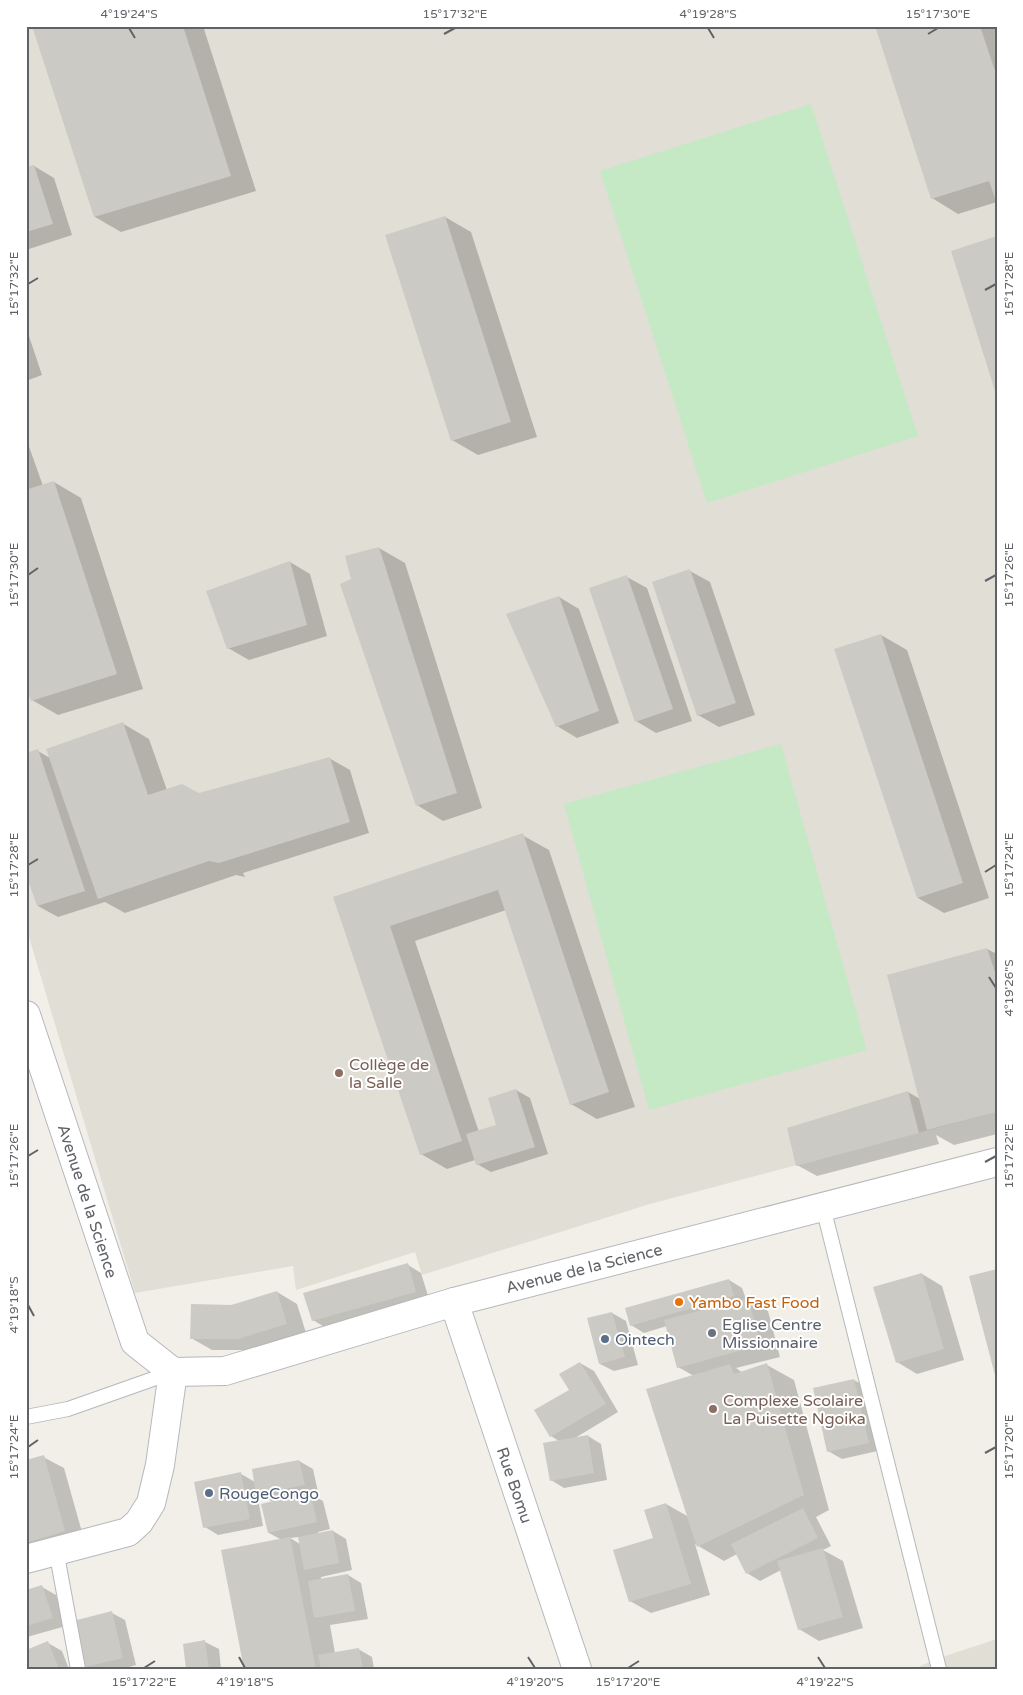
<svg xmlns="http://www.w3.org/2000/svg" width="1023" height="1695" viewBox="0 0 1023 1695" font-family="'Varela Round',sans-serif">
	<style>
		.education { fill: #e1ded6 }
		.green { fill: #c5e8c5 }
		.shadow { fill: #0003; fill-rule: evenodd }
		.building { fill: #cccac5 }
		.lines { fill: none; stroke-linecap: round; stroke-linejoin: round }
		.service-casing { stroke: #b5b8bc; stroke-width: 16 }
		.minor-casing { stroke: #b5b8bc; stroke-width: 30 }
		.service { stroke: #fff; stroke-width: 14 }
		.minor { stroke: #fff; stroke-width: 28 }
		.ticks { fill: none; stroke: #5f6368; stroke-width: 2 }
		.education-dot { fill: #8d6e63; stroke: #fff; stroke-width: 2 }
		.food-dot { fill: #e8710a; stroke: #fff; stroke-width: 2 }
		.worship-dot { fill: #6b7280; stroke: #fff; stroke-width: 2 }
		.service-dot { fill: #5c6f8a; stroke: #fff; stroke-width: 2 }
		.labels { text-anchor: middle; stroke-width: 4; stroke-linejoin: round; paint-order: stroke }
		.education-label { font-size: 16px; fill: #785e54; stroke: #fff; text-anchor: start }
		.street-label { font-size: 16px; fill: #5f6368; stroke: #fff }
		.food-label { font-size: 16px; fill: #c56008; stroke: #fff; text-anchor: start }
		.worship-label { font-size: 16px; fill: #5b616d; stroke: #fff; text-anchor: start }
		.service-label { font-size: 16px; fill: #4e5e75; stroke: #fff; text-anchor: start }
		.neatline { fill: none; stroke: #5f6368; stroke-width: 2 }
		.ticks-label { font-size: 12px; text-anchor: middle; fill: #5f6368 }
	</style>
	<rect width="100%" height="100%" fill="#f1efe8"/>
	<g class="education">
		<path d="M26,26H997V1112L650,1204L422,1275L415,1252L296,1290L293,1266L135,1293L26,927Z"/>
		<path d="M997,1639V1669H914L936,1659Z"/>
	</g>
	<g class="green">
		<path d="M811,104L918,436L707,503L600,171Z"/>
		<path d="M781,744L867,1050L649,1110L564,804Z"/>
	</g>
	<g class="shadow">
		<path d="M33,26H203L256,191L121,232L95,217Z"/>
		<path d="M876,26H997V202L958,214L932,198Z"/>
		<path d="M34,166L54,178L72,235L26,250V168Z"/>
		<path d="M445,217L471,232L537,437L478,455L452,440Z"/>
		<path d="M26,327L42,375L26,381Z"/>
		<path d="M26,438L43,486L54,482L81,498L143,689L58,715L32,700L26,683Z"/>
		<path d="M379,548L405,563L482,808L443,821L417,805L353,580Z"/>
		<path d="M290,562L310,574L327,636L249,660L228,648Z"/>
		<path d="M690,571L710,582L755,715L719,727L698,715Z"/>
		<path d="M627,577L647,588L692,721L656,733L636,721Z"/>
		<path d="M559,597L579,609L619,723L577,738L557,726Z"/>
		<path d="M881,635L907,650L989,898L944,913L918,898Z"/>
		<path d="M122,723L149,739L167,790L199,794L329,758L350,770L369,833L243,873L245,877L236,875L125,913L105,902L58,917L38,906V751L50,758Z"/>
		<path d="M522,835L549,850L635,1107L597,1119L571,1104L506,910L415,941L479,1132L498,1126L516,1090L530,1098L548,1154L491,1172L477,1164L475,1160L447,1169L421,1154L334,897Z"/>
		<path d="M987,949L997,954V1134L954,1145L936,1135L939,1144L817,1176L797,1165L908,1092L920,1099Z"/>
		<path d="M408,1265L421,1273L429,1299L326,1328L313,1320Z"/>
		<path d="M922,1274L942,1286L964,1360L917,1374L897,1362Z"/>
		<path d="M729,1280L742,1288L746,1299L768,1311L780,1357L736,1368L743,1373L767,1365L794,1380L829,1510L816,1517L831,1546L823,1550L843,1561L863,1628L819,1641L799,1629L781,1570L760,1581L747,1573L737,1554L724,1561L695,1544L710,1595L651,1613L630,1601L666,1504L689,1517L694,1376L678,1367L667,1326L644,1333L631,1325Z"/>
		<path d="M277,1292L297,1304L307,1336L259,1350H212L191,1338L231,1306Z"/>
		<path d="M612,1313L626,1321L638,1365L614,1371L600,1364Z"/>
		<path d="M580,1363L594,1371L618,1412L575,1438L588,1436L601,1444L607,1480L564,1488L551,1480L559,1441L551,1436L536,1411L570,1390Z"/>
		<path d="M854,1380L868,1388L882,1450L842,1459L828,1451Z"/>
		<path d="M43,1457L64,1468L85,1543L26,1547V1462Z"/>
		<path d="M299,1461L313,1469L318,1492L310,1494L323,1501L330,1529L318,1532V1534L333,1531L346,1539L352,1570L321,1577V1580L348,1575L361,1583L368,1619L330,1625L335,1653L358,1649L372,1657L374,1669H246L282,1540L269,1533L273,1502L257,1493L263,1526L218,1535L205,1527L241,1474L255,1482L253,1470ZM299,1537L300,1544L290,1538Z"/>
		<path d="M42,1587L56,1595L66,1626L27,1637L26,1592Z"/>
		<path d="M112,1613L125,1620L136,1665L122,1669H90L86,1666Z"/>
		<path d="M205,1642L219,1649L221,1669H187Z"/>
		<path d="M48,1643L62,1651L69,1669H26Z"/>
	</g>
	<g class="building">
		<path d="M32,26H183L231,176L94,217Z"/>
		<path d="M875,26H980L997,77V204L989,181L931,199Z"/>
		<path d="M34,165L53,224L26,232V167Z"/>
		<path d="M445,216L511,422L451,441L385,235Z"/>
		<path d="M997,236V394H996L951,251Z"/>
		<path d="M54,481L117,674L31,701L26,687V485L28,489Z"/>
		<path d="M379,547L457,793L416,806L340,584L351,579L345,556Z"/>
		<path d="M290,561L307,625L227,649L206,591Z"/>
		<path d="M690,569L736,703L697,716L652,582Z"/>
		<path d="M627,575L673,709L635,722L589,588Z"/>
		<path d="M559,596L599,711L556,727L506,614Z"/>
		<path d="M881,634L963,883L917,898L834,649Z"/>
		<path d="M123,722L148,795L182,784L199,793L330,757L350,822L219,863L209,861L98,899L46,749Z"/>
		<path d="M38,749L85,891L37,906L26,874V753Z"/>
		<path d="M523,833L609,1092L570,1105L498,890L390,926L462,1141L420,1155L333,897Z"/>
		<path d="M987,948L997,978V1112L927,1130L887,975Z"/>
		<path d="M516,1089L535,1147L476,1165L466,1134L496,1125L488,1098Z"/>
		<path d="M908,1091L919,1133L796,1166L787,1128Z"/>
		<path d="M408,1263L416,1292L312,1321L303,1293Z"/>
		<path d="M997,1269V1379H996L969,1276Z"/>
		<path d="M922,1273L944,1349L896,1363L873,1287Z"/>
		<path d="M729,1279L734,1296L630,1326L625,1308Z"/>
		<path d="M277,1291L287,1324L238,1339H190L191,1304L231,1305Z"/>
		<path d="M748,1298L761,1345L677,1368L664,1320Z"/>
		<path d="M612,1312L625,1357L599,1364L587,1318Z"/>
		<path d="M580,1362L606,1404L550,1437L534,1410L569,1390L559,1374Z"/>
		<path d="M767,1363L804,1495L697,1547L646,1389L730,1364L734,1374Z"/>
		<path d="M854,1379L869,1443L827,1452L813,1388Z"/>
		<path d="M588,1435L594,1473L550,1481L543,1443Z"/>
		<path d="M44,1455L65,1531L26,1543V1460Z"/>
		<path d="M299,1460L305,1485L256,1494L252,1469Z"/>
		<path d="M241,1472L250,1519L203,1528L194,1482Z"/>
		<path d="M310,1492L317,1522L268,1533L261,1504Z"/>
		<path d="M666,1503L691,1584L629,1602L613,1550L653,1538L644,1510Z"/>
		<path d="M803,1508L818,1538L746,1574L731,1544Z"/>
		<path d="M333,1530L339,1563L304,1570L298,1537Z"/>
		<path d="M290,1537L316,1669H244L221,1550Z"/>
		<path d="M823,1548L843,1617L798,1630L777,1561Z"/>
		<path d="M348,1574L355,1611L314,1618L308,1581Z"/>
		<path d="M42,1585L53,1618L26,1626V1590Z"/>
		<path d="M112,1611L123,1658L85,1667L73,1621Z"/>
		<path d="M205,1640L209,1669H186L183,1644Z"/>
		<path d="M48,1641L59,1669H26V1650Z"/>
		<path d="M359,1648L363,1669H321L318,1655Z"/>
	</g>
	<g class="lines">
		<defs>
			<g id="service">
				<path d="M823,1207L939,1669"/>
				<path d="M26,1417L68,1409L173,1372"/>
				<path d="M56,1550L78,1669"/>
			</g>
			<g id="minor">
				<path d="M26,1015L135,1342L173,1372L225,1371L454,1302L997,1162"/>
				<path d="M454,1302L577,1669"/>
				<path d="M26,1559L128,1532L139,1522L151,1503L160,1465L173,1372"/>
			</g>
		</defs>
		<use href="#service" class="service-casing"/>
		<use href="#minor" class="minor-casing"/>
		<use href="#service" class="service"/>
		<use href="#minor" class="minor"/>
	</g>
	<path class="ticks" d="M129,28L135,38M708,28L714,38M444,34L455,28M928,34L938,28M28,284L38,278M985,290L996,284M28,575L38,568M985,581L996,575M28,865L38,859M985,872L996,865M989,977L996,988M28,1156L38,1150M985,1162L996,1156M28,1305L34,1316M28,1447L38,1440M985,1453L996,1447M239,1657L245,1668M528,1657L535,1668M818,1657L825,1668M144,1668L155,1661M628,1668L639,1661"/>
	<g class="education-dot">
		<circle cx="339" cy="1073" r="5"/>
		<circle cx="713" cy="1409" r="5"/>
	</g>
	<circle class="food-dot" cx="679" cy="1302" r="5"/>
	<circle class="worship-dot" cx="712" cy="1333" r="5"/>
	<g class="service-dot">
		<circle cx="605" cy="1339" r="5"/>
		<circle cx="209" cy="1493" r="5"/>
	</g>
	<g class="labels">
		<g class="education-label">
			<text x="349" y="1070">Collège de<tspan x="349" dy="18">la Salle</tspan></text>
			<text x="723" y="1406">Complexe Scolaire<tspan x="723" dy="18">La Puisette Ngoika</tspan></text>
		</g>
		<g class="street-label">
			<text transform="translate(88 1201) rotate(72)" y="6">Avenue de la Science</text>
			<text transform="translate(584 1268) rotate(-14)" y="6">Avenue de la Science</text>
			<text transform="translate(515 1485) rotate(71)" y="6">Rue Bomu</text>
		</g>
		<g class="food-label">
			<text x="689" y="1308">Yambo Fast Food</text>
		</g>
		<g class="worship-label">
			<text x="722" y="1330">Eglise Centre<tspan x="722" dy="18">Missionnaire</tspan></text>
		</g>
		<g class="service-label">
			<text x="615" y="1345">Ointech</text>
			<text x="219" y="1499">RougeCongo</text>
		</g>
	</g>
	<rect width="1023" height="1695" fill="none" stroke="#ffffff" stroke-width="55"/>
	<rect x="28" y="28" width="968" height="1640" class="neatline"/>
	<g class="ticks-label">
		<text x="129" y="18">4°19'24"S</text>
		<text x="455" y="18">15°17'32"E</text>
		<text x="708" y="18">4°19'28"S</text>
		<text x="938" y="18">15°17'30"E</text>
		<text transform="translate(1009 284) rotate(-90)" y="4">15°17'28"E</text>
		<text transform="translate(14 284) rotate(-90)" y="4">15°17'32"E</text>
		<text transform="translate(1009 575) rotate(-90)" y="4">15°17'26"E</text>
		<text transform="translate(14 575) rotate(-90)" y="4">15°17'30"E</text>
		<text transform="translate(1009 865) rotate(-90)" y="4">15°17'24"E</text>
		<text transform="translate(14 865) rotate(-90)" y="4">15°17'28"E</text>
		<text transform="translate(1009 988) rotate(-90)" y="4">4°19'26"S</text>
		<text transform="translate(1009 1156) rotate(-90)" y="4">15°17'22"E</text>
		<text transform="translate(14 1156) rotate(-90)" y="4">15°17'26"E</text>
		<text transform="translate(14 1305) rotate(-90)" y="4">4°19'18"S</text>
		<text transform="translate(1009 1447) rotate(-90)" y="4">15°17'20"E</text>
		<text transform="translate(14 1447) rotate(-90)" y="4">15°17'24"E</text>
		<text x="144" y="1686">15°17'22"E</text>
		<text x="245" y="1686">4°19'18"S</text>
		<text x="535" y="1686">4°19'20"S</text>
		<text x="628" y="1686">15°17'20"E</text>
		<text x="825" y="1686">4°19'22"S</text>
	</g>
</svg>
